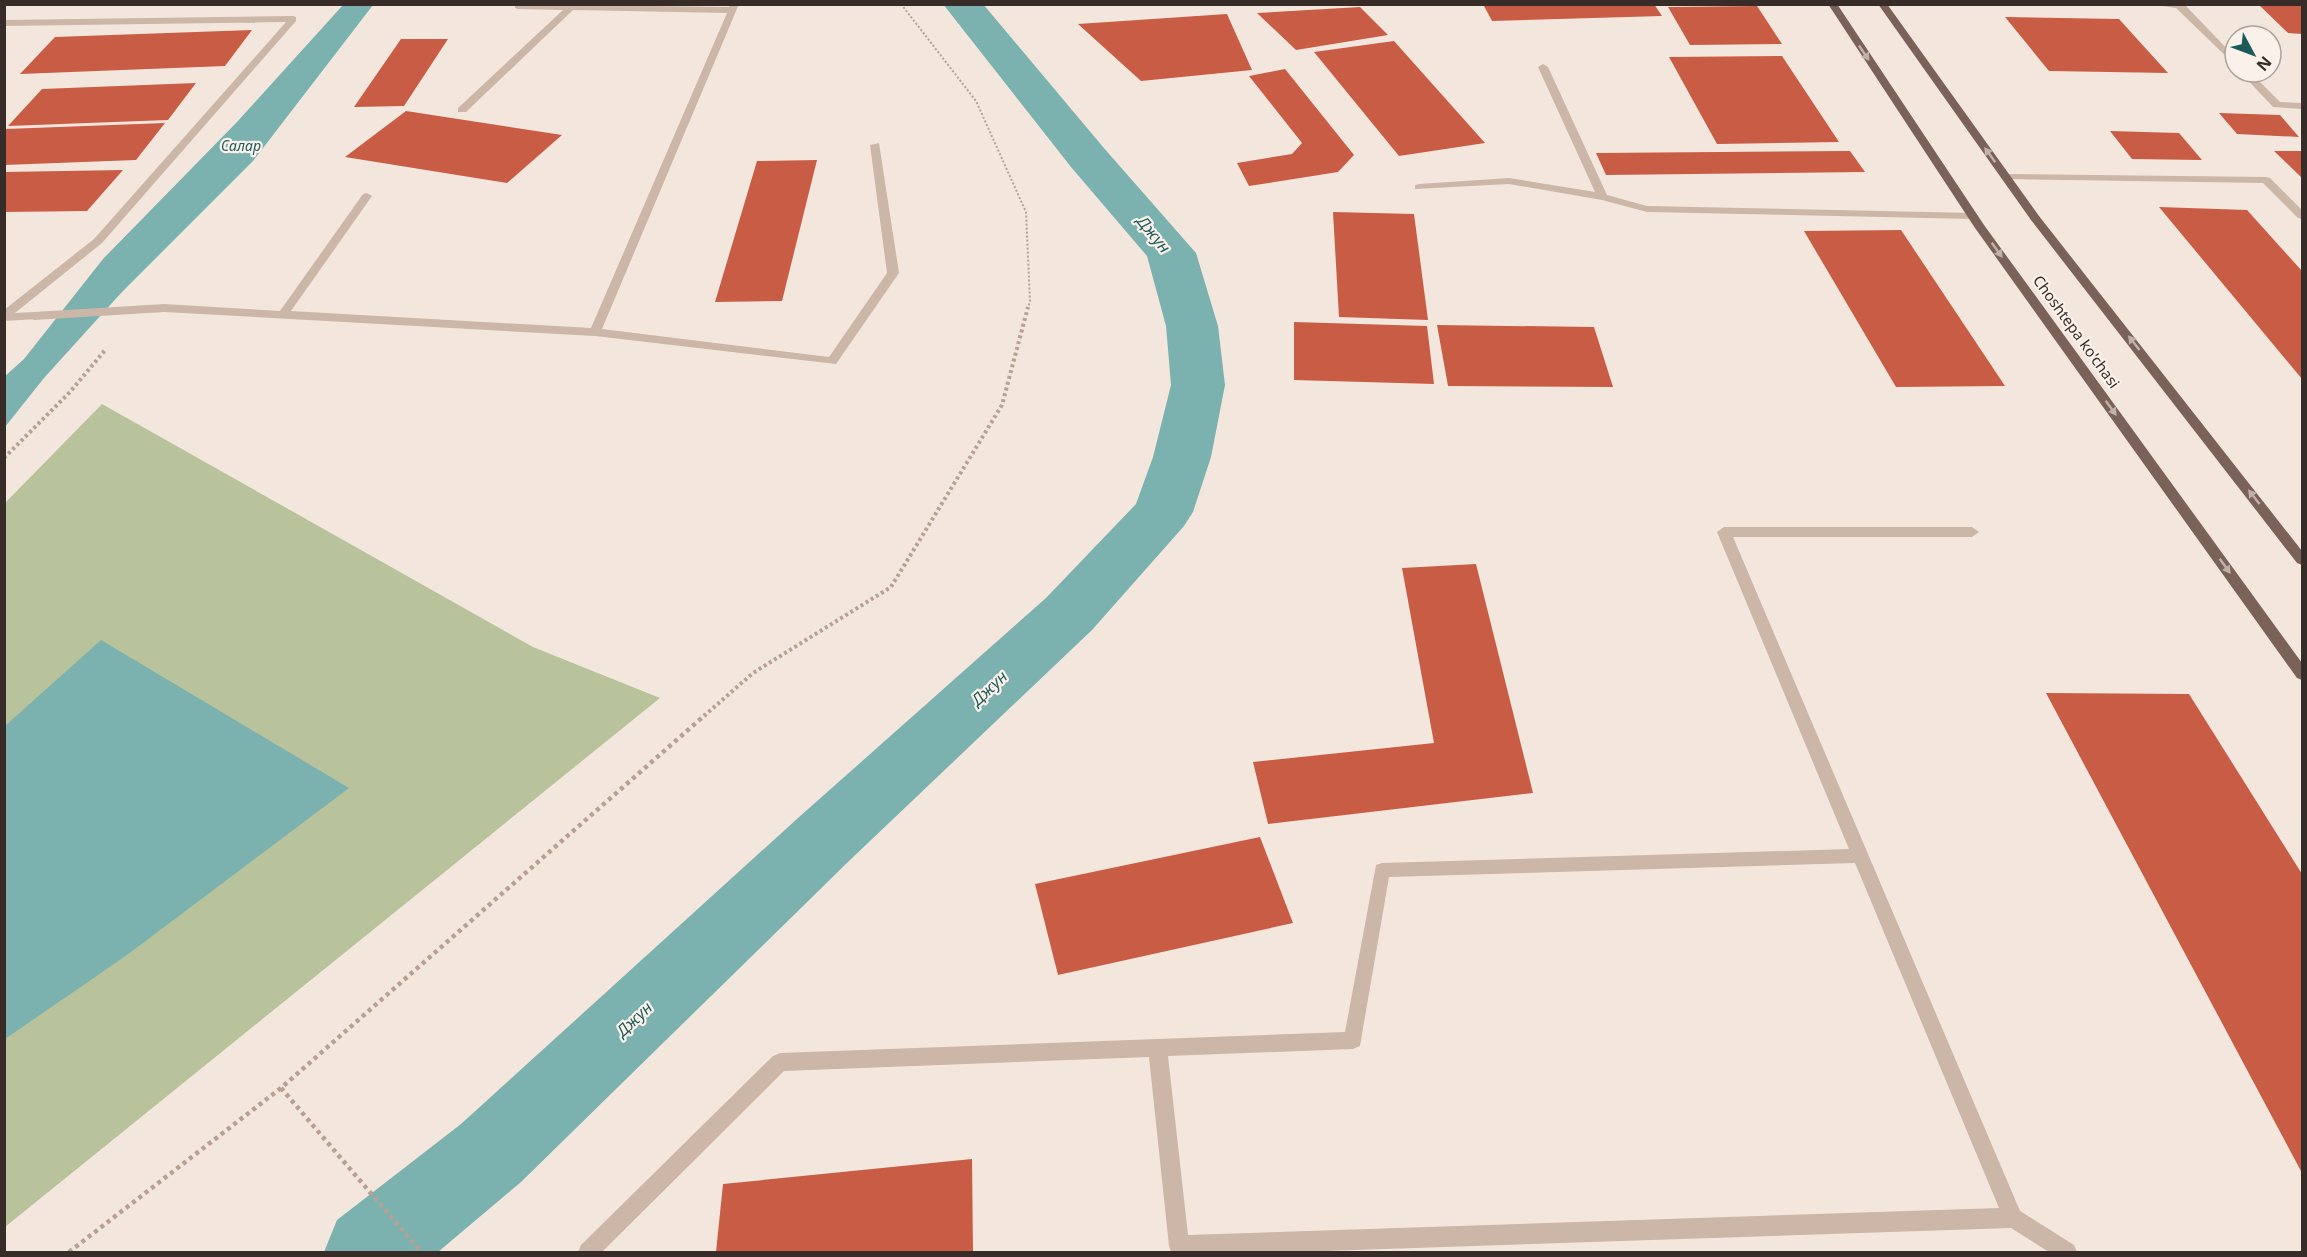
<svg xmlns="http://www.w3.org/2000/svg" width="2307" height="1257" viewBox="0 0 2307 1257" font-family="'Noto Sans',sans-serif">
	<style>
		.green { fill: #b8c39c }
		.water { fill: #7bb1af }
		.lines { fill: none; stroke-linecap: round; stroke-linejoin: round }
		.canal { fill: #7bb1af; fill-rule: evenodd }
		.building { fill: #c95c45 }
		.path-far2 { stroke: #b8a092; stroke-width: 2; stroke-dasharray: 2 2; stroke-linecap: butt }
		.path-far1 { stroke: #b8a092; stroke-width: 4; stroke-dasharray: 3 3; stroke-linecap: butt }
		.path { stroke: #b8a092; stroke-width: 4.5; stroke-dasharray: 4 4; stroke-linecap: butt }
		.lane { fill: #ccb6a8; fill-rule: evenodd }
		.street { fill: #ccb6a8; fill-rule: evenodd }
		.primary { fill: #7b6259; fill-rule: evenodd }
		.oneway { fill: #c1b1a9 }
		.labels { text-anchor: middle; stroke-width: 4.5; stroke-linejoin: round; paint-order: stroke }
		.far-water-label { font-size: 14px; font-style: italic; fill: #1d5b5b; stroke: #faf1ea }
		.street-label { font-size: 15px; fill: #382c29; stroke: #faf1ea }
		.water-label { font-size: 16px; font-style: italic; fill: #1d5b5b; stroke: #faf1ea }
	</style>
	<rect width="100%" height="100%" fill="#f3e7dd"/>
	<path class="green" d="M102,404L533,647L660,698L5,1227V503Z"/>
	<g class="water">
		<path d="M343,5H373L253,161L121,293L44,378L5,427L4,377L24,359L103,259L237,122Z"/>
		<path d="M101,640L349,788L127,955L5,1039V726Z"/>
	</g>
	<g class="lines">
		<path class="canal" d="M943,4H983L1103,147L1196,253L1218,326L1225,385L1211,457L1193,512L1184,526L1092,630L850,860L521,1182L438,1252H324L337,1220L461,1124L798,818L1046,598L1136,504L1153,457L1171,385L1166,326L1147,256L1071,167Z"/>
	</g>
	<g class="building">
		<path d="M1483,4H1654L1662,16L1492,21Z"/>
		<path d="M2258,4H2302V34L2288,33Z"/>
		<path d="M1757,6L1782,44L1690,45L1668,7Z"/>
		<path d="M1360,7L1388,35L1296,50L1257,13Z"/>
		<path d="M1227,14L1252,70L1141,81L1078,24Z"/>
		<path d="M2005,17L2119,19L2168,73L2049,71Z"/>
		<path d="M252,30L225,66L20,74L55,37Z"/>
		<path d="M401,39H448L404,106L354,107Z"/>
		<path d="M1394,41L1485,143L1399,156L1314,52Z"/>
		<path d="M1782,56L1839,142L1717,144L1669,57Z"/>
		<path d="M1285,69L1354,155L1338,172L1249,186L1237,163L1292,154L1302,143L1249,76Z"/>
		<path d="M196,83L168,120L8,126L42,89Z"/>
		<path d="M406,111L562,135L507,183L345,157Z"/>
		<path d="M2219,113L2280,115L2299,137L2237,134Z"/>
		<path d="M165,123L136,160L4,165L6,129Z"/>
		<path d="M2110,131L2179,133L2202,160L2132,159Z"/>
		<path d="M1850,151L1865,172L1606,175L1596,153Z"/>
		<path d="M2274,151H2302V178Z"/>
		<path d="M817,160L782,301L715,302L757,161Z"/>
		<path d="M123,170L87,211L4,212V172Z"/>
		<path d="M2159,207L2247,210L2302,271V379Z"/>
		<path d="M1333,212L1414,214L1428,320L1339,317Z"/>
		<path d="M1901,230L2005,386L1896,387L1804,231Z"/>
		<path d="M1294,322L1427,326L1434,384L1294,380Z"/>
		<path d="M1437,325L1594,327L1613,387L1448,386Z"/>
		<path d="M1476,564L1533,793L1268,824L1253,762L1434,743L1402,568Z"/>
		<path d="M2046,693L2189,694L2302,874V1173Z"/>
		<path d="M1260,837L1293,923L1058,975L1035,884Z"/>
		<path d="M972,1159L973,1252H716L723,1184Z"/>
	</g>
	<g class="lines">
		<path class="path-far2" d="M901,4L976,101L1026,212L1030,301L1028,308"/>
		<g class="path-far1">
			<path d="M4,458L70,392L106,349"/>
			<path d="M704,716L753,673L891,587L1002,405L1028,307"/>
		</g>
		<g class="path">
			<path d="M281,1088L421,1252"/>
			<path d="M69,1252L281,1088L705,715"/>
		</g>
		<g class="lane">
			<path d="M515,4L729,7L730,4H739L602,329L829,357L887,273L870,145L879,143L899,273L836,364L595,336L164,312L34,320L28,316L34,312L164,304L280,311L363,194L367,193L372,196L291,311L591,328L727,13L573,10L466,112H458V108L563,10L518,9L515,8Z"/>
			<path d="M2149,4H2184L2235,57V65L2176,8Z"/>
			<path d="M1543,64L1548,67L1607,195L1647,206L1973,213L1979,216L1973,219L1647,212L1602,200L1509,184L1415,189V185L1419,184L1509,178L1595,192L1538,67Z"/>
			<path d="M2240,72H2250L2280,102L2302,103V109L2273,107Z"/>
			<path d="M2006,174L2266,177L2270,178L2302,210V219L2298,218L2263,183L2002,179L2001,177Z"/>
			<path d="M1724,527H1972L1979,532L1972,537H1733L2020,1211L2074,1245L2077,1252H2049L2011,1228L1296,1252H1171L1169,1246L1149,1057L784,1071L602,1252H578L581,1245L773,1056L780,1053L1345,1032L1376,865L1382,863L1849,849L1717,532ZM1855,863L1999,1208L1188,1235L1168,1056L1353,1049L1360,1046L1389,877Z"/>
		</g>
		<path class="street" d="M293,16L296,17V21L102,243L15,313L34,312L40,316L38,319L4,321V310L94,239L286,22L4,26V20Z"/>
		<g class="primary">
			<path d="M1828,4H1837L1984,225L2302,663V680L2297,678L1975,228Z"/>
			<path d="M1878,4H1887L2039,216L2302,551V565L2297,563L2031,220Z"/>
		</g>
	</g>
	<defs><path id="oneway-solid" d="M-6-.8H1V-3.2L6.5 0L1 3.2V.8H-6Z" transform="scale(1.5)"/></defs>
	<g class="oneway">
		<use href="#oneway-solid" transform="translate(1864 53) rotate(56)"/>
		<use href="#oneway-solid" transform="translate(1990 155) rotate(-126)"/>
		<use href="#oneway-solid" transform="translate(1997 250) rotate(54)"/>
		<use href="#oneway-solid" transform="translate(2134 343) rotate(-128)"/>
		<use href="#oneway-solid" transform="translate(2111 408) rotate(54)"/>
		<use href="#oneway-solid" transform="translate(2254 497) rotate(-128)"/>
		<use href="#oneway-solid" transform="translate(2225 566) rotate(54)"/>
	</g>
	<g class="labels">
		<g class="far-water-label">
			<text x="241" y="151">Салар</text>
		</g>
		<g class="street-label">
			<text transform="translate(2076 332) rotate(54)" y="5">Choshtepa ko'chasi</text>
		</g>
		<g class="water-label">
			<text transform="translate(1154 234) rotate(51)" y="6">Джун</text>
			<text transform="translate(989 688) rotate(-43)" y="6">Джун</text>
			<text transform="translate(634 1019) rotate(-43)" y="6">Джун</text>
		</g>
	</g>
	<rect width="2307" height="1257" fill="none" stroke="#382c29" stroke-width="12"/>
	<g transform="translate(2253 54) rotate(131)"><circle r="28" fill="#faf1ea" stroke="#aca29d" stroke-width="1.5"/>
	<path d="M0-4.5L10 22L0 15L-10 22Z" fill="#1d5b5b"/>
	<text y="-9" font-size="16" font-weight="bold" text-anchor="middle" fill="#382c29">N</text>
	</g>
</svg>
